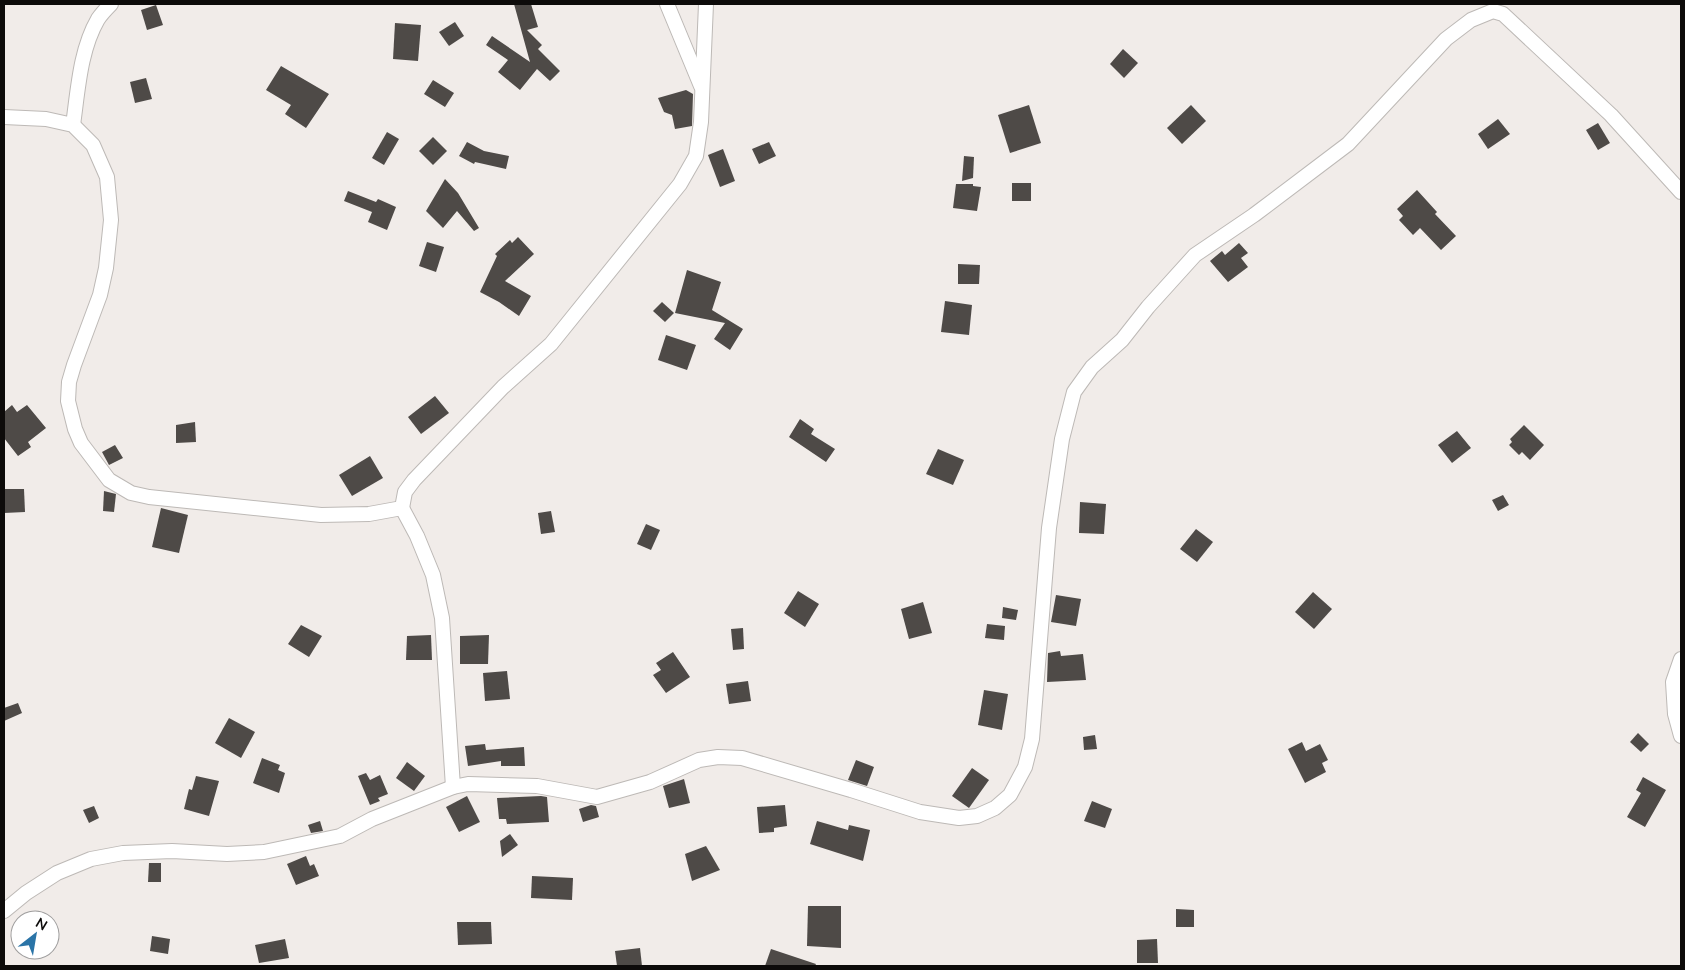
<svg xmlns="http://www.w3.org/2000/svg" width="1685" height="970" viewBox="0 0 1685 970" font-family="Mulish,sans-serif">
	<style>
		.building { fill: #4e4a47 }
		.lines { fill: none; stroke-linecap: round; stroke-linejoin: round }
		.street-casing { stroke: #bdb9b6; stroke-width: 16 }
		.street { stroke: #fff; stroke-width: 14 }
	</style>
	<rect width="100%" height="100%" fill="#f1ece9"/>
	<g class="building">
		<path d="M514,4H531L538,27L527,30L542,45L538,49L560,71L550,81L537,69L520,90L498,72L508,60L486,45L492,36L530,62Z"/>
		<path d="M156,5L163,25L147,30L141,10Z"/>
		<path d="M455,22L464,36L449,46L439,32Z"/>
		<path d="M395,23L421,25L418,61L393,59Z"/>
		<path d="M1123,49L1138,63L1124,78L1110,64Z"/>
		<path d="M281,66L329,94L306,128L285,114L291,105L266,90Z"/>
		<path d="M146,78L152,99L135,103L130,82Z"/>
		<path d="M433,80L454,93L445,107L424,94Z"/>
		<path d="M686,90L693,94L692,126L675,129L672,115L664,112L658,98Z"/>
		<path d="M1029,105L1041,143L1010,153L998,115Z"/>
		<path d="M1191,105L1206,121L1182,144L1167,128Z"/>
		<path d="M1498,119L1510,134L1488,149L1478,134Z"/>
		<path d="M1598,123L1610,143L1598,150L1586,130Z"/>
		<path d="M387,132L399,139L384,165L372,158Z"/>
		<path d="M433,137L447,151L433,165L419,151Z"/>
		<path d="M467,142L484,151L509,156L506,169L475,162L474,164L459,156Z"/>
		<path d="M769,142L776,156L759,164L752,149Z"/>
		<path d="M723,149L735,181L720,187L708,155Z"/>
		<path d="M964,156L974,157L973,178L962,181Z"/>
		<path d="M445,179L458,193L479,228L474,231L457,211L443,228L426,211Z"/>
		<rect x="1012" y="183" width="19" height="18"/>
		<path d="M956,184H973V186L981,187L977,211L953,208Z"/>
		<path d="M1417,190L1437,212L1435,214L1456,236L1441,250L1420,228L1413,235L1399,220L1403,216L1397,209Z"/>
		<path d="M348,191L376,202L378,199L396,207L387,230L368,222L372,212L344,201Z"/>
		<path d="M518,237L534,254L505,281L531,296L519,316L499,302L480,292L497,256L495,254L510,240L512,243Z"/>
		<path d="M427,242L444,247L436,272L419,266Z"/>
		<path d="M1239,243L1248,253L1241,258L1248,267L1228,282L1210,261L1222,251L1225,255Z"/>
		<path d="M958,264L980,265L979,284H958Z"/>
		<path d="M687,270L721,282L712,310L743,329L730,350L714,339L725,323L675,313Z"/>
		<path d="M945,301L972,305L969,335L941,332Z"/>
		<path d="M662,302L674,313L665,322L653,311Z"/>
		<path d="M666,335L696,345L687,370L658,360Z"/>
		<path d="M435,396L449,413L421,434L408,417Z"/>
		<path d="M12,405L17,412L27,405L46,428L28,442L31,447L18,456L4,438V412Z"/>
		<path d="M800,419L814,429L811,434L835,449L826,462L789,437Z"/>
		<path d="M195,422L196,442L176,443V425Z"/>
		<path d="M1524,425L1544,445L1530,460L1522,452L1519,455L1509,445L1512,442L1510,439Z"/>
		<path d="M1457,431L1471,448L1452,463L1438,445Z"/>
		<path d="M115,445L123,458L109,465L102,452Z"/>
		<path d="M938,449L964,460L953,485L926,474Z"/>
		<path d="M370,456L383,478L352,496L339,475Z"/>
		<path d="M4,489H24L25,512L4,513Z"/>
		<path d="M104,491L116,494L114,512L103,511Z"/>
		<path d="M1503,495L1509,505L1498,511L1492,500Z"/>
		<path d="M1080,502L1106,504L1104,534L1079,533Z"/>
		<path d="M161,508L188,515L179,553L152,547Z"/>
		<path d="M551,511L555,532L541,534L538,513Z"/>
		<path d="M646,524L660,530L651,550L637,544Z"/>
		<path d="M1196,529L1213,542L1197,562L1180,549Z"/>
		<path d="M798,591L819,604L805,627L784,613Z"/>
		<path d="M1313,592L1332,609L1314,629L1295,612Z"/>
		<path d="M1056,595L1081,599L1076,626L1051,622Z"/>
		<path d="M923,602L932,633L909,639L901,609Z"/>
		<path d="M1003,607L1018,610L1016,620L1002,618Z"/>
		<path d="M987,624L1005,626L1004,640L985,638Z"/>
		<path d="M301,625L322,636L309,657L288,644Z"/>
		<path d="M743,628L744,649L733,650L731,629Z"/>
		<path d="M431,635L432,660H406L407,636Z"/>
		<path d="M489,635L488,664H460V636Z"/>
		<path d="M1060,651L1061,656L1083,654L1086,680L1047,682L1048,653Z"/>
		<path d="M673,652L690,677L666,693L653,675L661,670L656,663Z"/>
		<path d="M507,671L510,699L485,701L483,673Z"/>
		<path d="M748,681L751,701L729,704L726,684Z"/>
		<path d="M984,690L1008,694L1002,730L978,725Z"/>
		<path d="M18,703L22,713L4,721V708Z"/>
		<path d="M229,718L255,732L241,758L215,743Z"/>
		<path d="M1638,733L1649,744L1641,752L1630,742Z"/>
		<path d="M1095,735L1097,749L1084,750L1083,737Z"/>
		<path d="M1302,742L1306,751L1320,744L1328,760L1322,763L1326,772L1305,783L1288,749Z"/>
		<path d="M485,744L486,750L524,747L525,766H501V761L468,766L465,746Z"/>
		<path d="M262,758L280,765L278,770L285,773L279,793L253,783Z"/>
		<path d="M856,760L874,767L867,786L848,780Z"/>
		<path d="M407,762L425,776L414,791L396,778Z"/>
		<path d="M972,768L989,780L969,808L952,796Z"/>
		<path d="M366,773L370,780L380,775L388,794L378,798L380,801L370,805L358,776Z"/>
		<path d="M196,776L219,781L209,816L184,809L189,789L192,790Z"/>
		<path d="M1643,777L1666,790L1645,827L1627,817L1641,793L1636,790Z"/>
		<path d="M684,779L690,803L669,808L663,786Z"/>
		<path d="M467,796L480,822L459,832L446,807Z"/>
		<path d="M541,796L547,797L549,822L507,824L506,819H499L497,798Z"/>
		<path d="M1092,801L1112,809L1105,828L1084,821Z"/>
		<path d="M591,805L596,806L599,817L583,822L579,809Z"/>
		<path d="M785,805L787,826L774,828V832L759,833L757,807Z"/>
		<path d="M94,806L99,818L89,823L83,810Z"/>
		<path d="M320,821L323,831L311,833L308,825Z"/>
		<path d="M817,821L848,830L849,825L870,830L863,861L810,844Z"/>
		<path d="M510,834L518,845L502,857L500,841Z"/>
		<path d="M706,846L720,870L692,881L685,854Z"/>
		<path d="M306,856L310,866L314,864L319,876L296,885L287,864Z"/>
		<path d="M149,863H161V882H148Z"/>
		<path d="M532,876L573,878L572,900L531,898Z"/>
		<path d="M808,906H841V948L807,946Z"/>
		<path d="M1176,909L1194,910V927H1176Z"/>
		<path d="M457,922H491L492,944L458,945Z"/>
		<path d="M152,936L170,939L168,954L150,951Z"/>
		<path d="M285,939L289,958L259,963L255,945Z"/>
		<path d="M1157,939L1158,963H1137V940Z"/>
		<path d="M640,948L642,966H617L615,951Z"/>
		<path d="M771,949L816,964L815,966H765Z"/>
	</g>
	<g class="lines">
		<defs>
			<g id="street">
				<path d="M667,4L701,86"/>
				<path d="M4,117L46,119L73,125L93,145L107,177L111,220L106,268L100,295L74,365L69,382L68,401L75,429L81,443L109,480L131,493L149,497L321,515L369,514L402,508L405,492L414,480L503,387L551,344L680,184L696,156L701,122L706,4"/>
				<path d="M73,125C78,90 80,50 98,19C102,13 107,8 111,4"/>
				<path d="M402,508L417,536L433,575L442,618L453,787"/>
				<path d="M1681,659L1673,682L1675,714L1681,736"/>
				<path d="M4,911L26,893L57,873L91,859L123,853L172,851L227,854L264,852L340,836L372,819L453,787L468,784L537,786L597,797L650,782L699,760L718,757L742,758L851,790L920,812L959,818L977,816L995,808L1010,795L1025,767L1032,739L1049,528L1062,439L1074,392L1092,367L1122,340L1148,307L1195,255L1254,215L1348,144L1446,39L1471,20L1493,11L1503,14L1611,115L1681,192"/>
			</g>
		</defs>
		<use href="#street" class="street-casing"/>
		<use href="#street" class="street"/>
	</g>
	<rect width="1685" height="970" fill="none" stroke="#0d0b0a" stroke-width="10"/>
	<g transform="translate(35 935) rotate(31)"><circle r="24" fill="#ffffff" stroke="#9e9d9d"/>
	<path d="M0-4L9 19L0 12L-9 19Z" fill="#2a74a7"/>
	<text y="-8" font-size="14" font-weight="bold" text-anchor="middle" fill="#0d0b0a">N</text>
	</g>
</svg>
